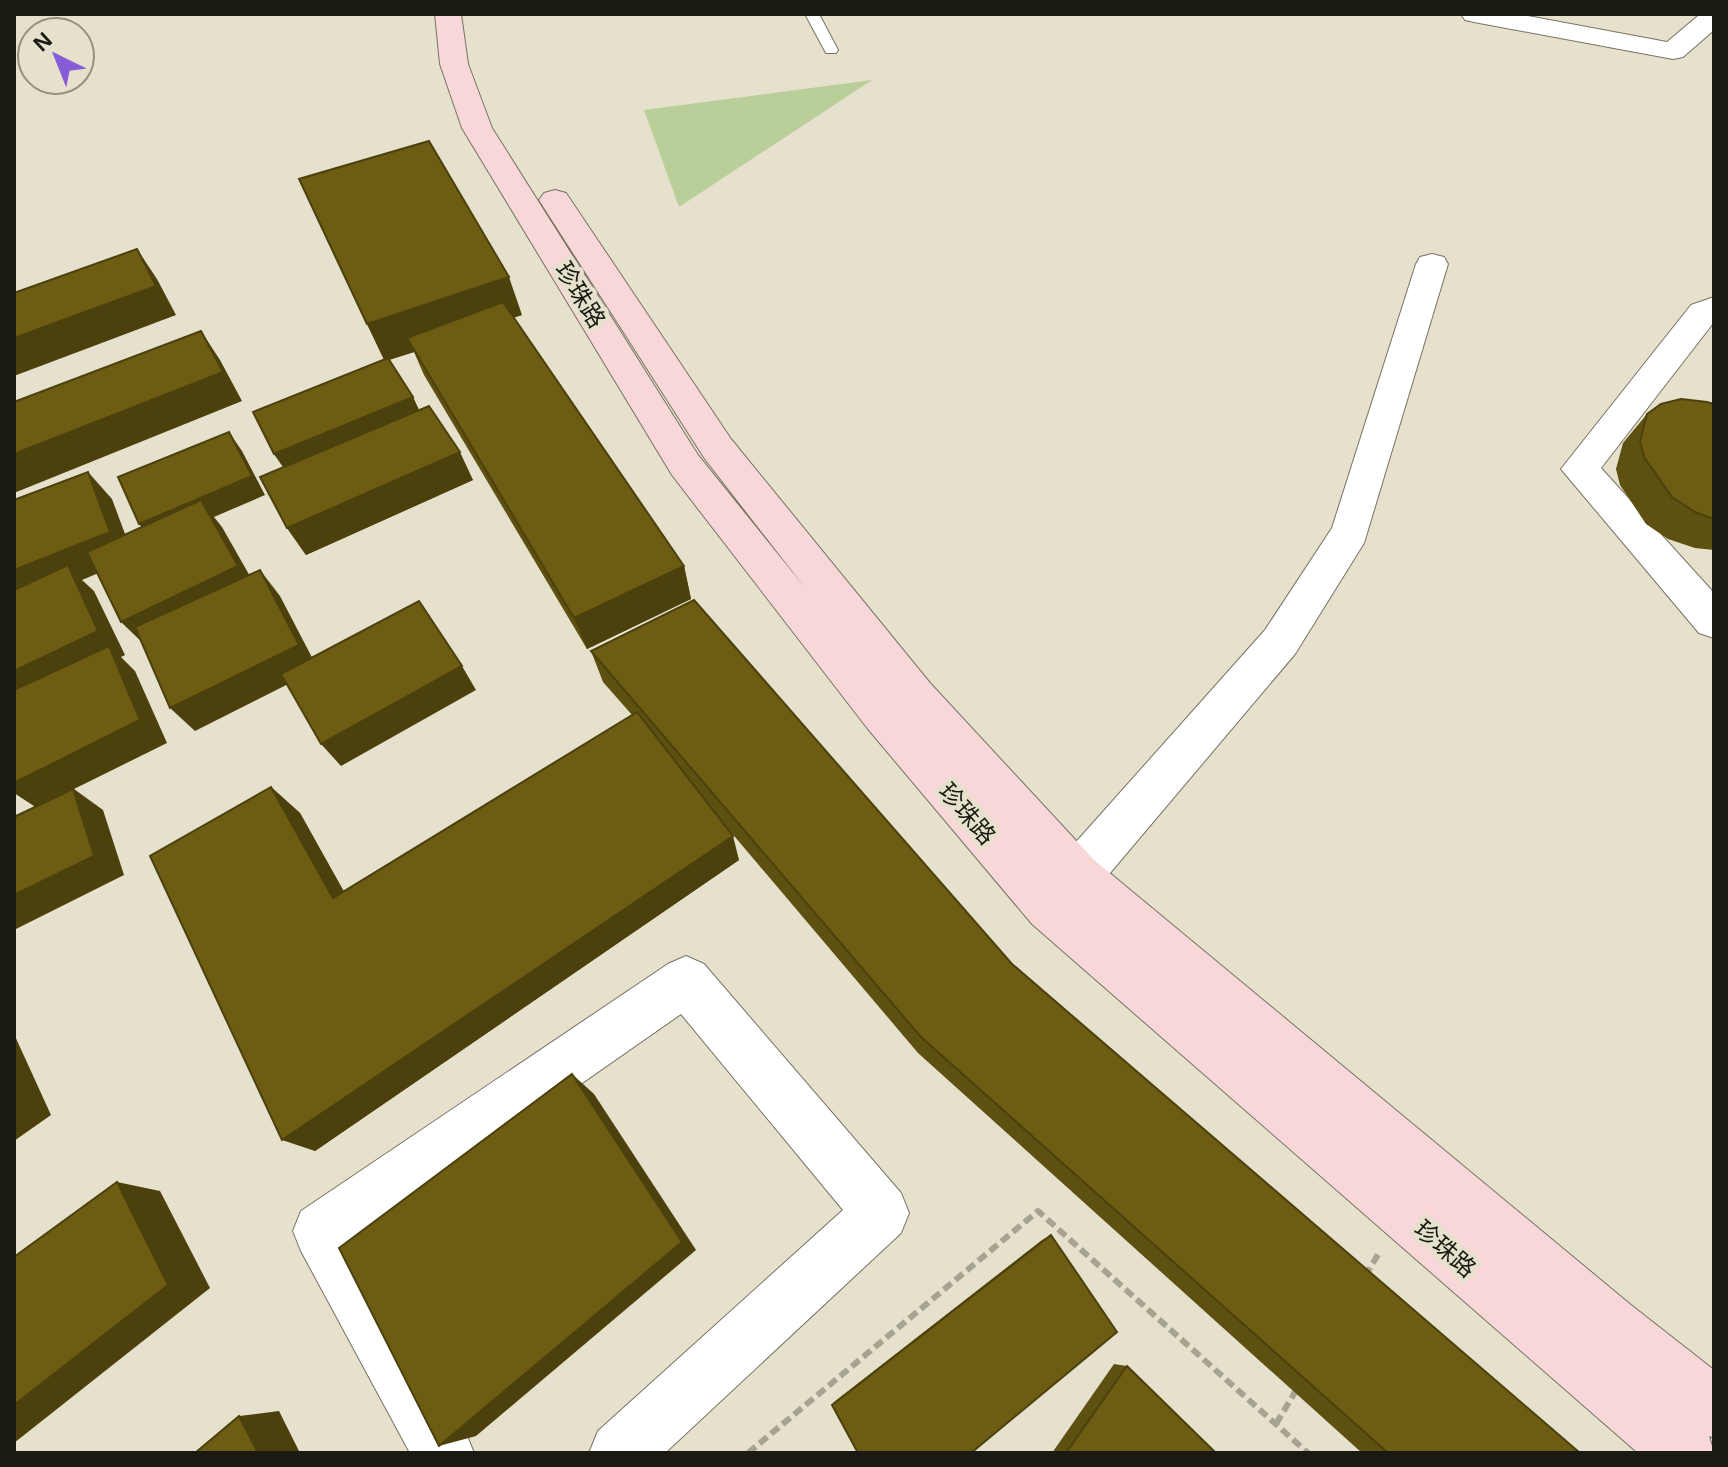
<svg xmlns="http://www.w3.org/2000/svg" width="1728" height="1467" viewBox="0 0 1728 1467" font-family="Helvetica,'Noto Sans SC',sans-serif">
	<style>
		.green { fill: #bace99 }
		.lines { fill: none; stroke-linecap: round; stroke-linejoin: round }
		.lane-casing { stroke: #777261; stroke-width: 2 }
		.street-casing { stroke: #777261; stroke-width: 2 }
		.secondary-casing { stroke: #777261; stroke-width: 2 }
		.path { stroke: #a6a393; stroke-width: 6; stroke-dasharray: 10 5; stroke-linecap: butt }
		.lane { fill: #fff; fill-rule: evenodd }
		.street { fill: #fff; fill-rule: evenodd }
		.secondary { fill: #f8d7d9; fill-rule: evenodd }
		.wall { fill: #5e5010 }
		.shaded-wall { fill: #4c410d }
		.building { fill: #6d5d13; stroke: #4c410d; stroke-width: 2 }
		.labels { text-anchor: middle; stroke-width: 8; stroke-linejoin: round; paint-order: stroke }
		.street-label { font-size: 24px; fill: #1a1912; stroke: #e5e1cd }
	</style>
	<rect width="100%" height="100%" fill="#e5e1cd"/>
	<path class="green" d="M872,80L679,207L644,110Z"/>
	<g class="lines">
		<defs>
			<g id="lane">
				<path d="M805,14H819L838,50L836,53H826Z"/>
				<path d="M1708,14H1714V27L1701,21Z"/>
			</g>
			<g id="street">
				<path d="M1461,14H1517L1667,42L1699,15L1712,14L1714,30L1683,57L1673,59L1474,22L1465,20Z"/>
				<path d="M1432,254L1444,257L1448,264L1364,543L1295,654L1094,892L1077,898L1060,892L1053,876L1060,860L1265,630L1332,528L1416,264L1420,257Z"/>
				<path d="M1714,297V322L1601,468L1714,593V638L1699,633L1561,469L1691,305Z"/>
				<path d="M686,956L704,964L901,1193L909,1213L901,1233L665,1453H589L598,1431L843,1210L681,1014L357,1240L465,1431L474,1453H410L301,1251L293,1231L301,1211L668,964Z"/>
			</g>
			<path id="secondary" d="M435,14H461L468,64L492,128L698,455L806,589L705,459L539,200L544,193L555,190L566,193L731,439L930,683L1094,860L1631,1305L1714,1370V1438L1709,1436L1714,1453H1638L1032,924L868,729L672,475L462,128L440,64Z"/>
		</defs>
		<use href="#lane" class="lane-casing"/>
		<use href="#street" class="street-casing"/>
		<use href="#secondary" class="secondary-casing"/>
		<g class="path">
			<path d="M1365,1276L1379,1253"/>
			<path d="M1276,1424L1298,1387"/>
			<path d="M748,1453L1038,1211L1308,1453"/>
		</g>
		<use href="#lane" class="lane"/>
		<use href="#street" class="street"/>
		<use href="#secondary" class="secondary"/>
	</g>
	<g class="wall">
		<path d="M522,315L514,317L684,566L691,599L587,649L424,375L414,352L389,360L413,397L419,410L473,480L306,555L287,528L283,467L274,454L384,360L367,324Z"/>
		<path d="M1714,404V550L1695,548L1668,539L1646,524L1620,485L1616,469L1623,443L1647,414Z"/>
		<path d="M591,651L1012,964L1580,1453H1362L918,1053L724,824L739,860L315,1151L271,787L300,813L343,891L632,715L603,682Z"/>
		<path d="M1051,1235L832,1405L834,1402L1042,1240Z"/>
		<path d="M1114,1364L1127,1366L1216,1453H1052Z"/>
	</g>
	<g class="shaded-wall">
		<path d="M137,249L157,279L176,315L14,376V338Z"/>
		<path d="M509,277L522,315L415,351L407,338L414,352L385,361L367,324Z"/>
		<path d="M201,331L220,360L242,401L14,493V454Z"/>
		<path d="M413,397L426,426L293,481L274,454Z"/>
		<path d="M229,432L242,451L265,495L214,517L222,527L259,592L147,647L121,622L155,542L139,524Z"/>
		<path d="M460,452L473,480L306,555L287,528Z"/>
		<path d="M88,472L112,499L134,558L82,580L94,591L125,655L121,657L135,671L167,743L74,789L103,810L124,875L14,930V895L37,808L14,793V570Z"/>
		<path d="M684,566L691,599L587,649L574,618Z"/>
		<path d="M260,570L280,596L318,669L195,731L170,708Z"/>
		<path d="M462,666L476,690L341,766L321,744Z"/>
		<path d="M271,787L300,813L360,920L333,898Z"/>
		<path d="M733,836L739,860L315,1151L282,1140Z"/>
		<path d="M14,1034L51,1115L14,1141Z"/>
		<path d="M572,1074L594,1094L696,1250L476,1436L439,1446Z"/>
		<path d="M117,1182L160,1191L210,1288L14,1443V1405Z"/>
		<path d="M279,1411L300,1453H258L239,1416Z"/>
	</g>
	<g class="building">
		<path d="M429,141L509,277L367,324L299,179Z"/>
		<path d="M137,249L156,286L14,338V293Z"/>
		<path d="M503,302L684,566L574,618L407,338Z"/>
		<path d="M201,331L223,372L14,454V402Z"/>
		<path d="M388,358L413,397L274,454L253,412Z"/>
		<path d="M1681,399L1707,402L1714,404V519L1695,512L1672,497L1644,457L1640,441L1647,414L1661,404Z"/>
		<path d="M429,406L460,452L287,528L260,477Z"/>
		<path d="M229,432L252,476L139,524L118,477Z"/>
		<path d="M88,472L110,532L14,570V500Z"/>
		<path d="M201,500L238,566L121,622L87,552Z"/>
		<path d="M68,565L98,631L14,671V590Z"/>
		<path d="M260,570L299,645L170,708L135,627Z"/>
		<path d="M694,600L1012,964L1580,1453H1388L921,1037L591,651Z"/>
		<path d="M419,601L462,666L321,744L281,674Z"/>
		<path d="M109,646L140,720L14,783V690Z"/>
		<path d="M637,712L733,836L282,1140L150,856L271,787L333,898Z"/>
		<path d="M73,789L94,856L14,895V817Z"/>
		<path d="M572,1074L682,1242L439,1446L339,1248Z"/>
		<path d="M117,1182L168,1285L14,1405V1257Z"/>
		<path d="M1051,1235L1117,1332L971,1453H858L832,1405Z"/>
		<path d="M1127,1366L1216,1453H1066Z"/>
		<path d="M239,1416L258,1453H195Z"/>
	</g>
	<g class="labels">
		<g class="street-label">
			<text transform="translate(580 295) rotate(58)" y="8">珍珠路</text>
			<text transform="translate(967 814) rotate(49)" y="8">珍珠路</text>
			<text transform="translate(1445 1249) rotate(41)" y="8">珍珠路</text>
		</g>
	</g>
	<rect width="1728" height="1467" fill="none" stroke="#1a1912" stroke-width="32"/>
	<g transform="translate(56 56) rotate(317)"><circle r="38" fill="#e5e1cd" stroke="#949182" stroke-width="2"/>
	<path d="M0-6L14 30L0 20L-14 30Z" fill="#865dd7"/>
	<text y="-12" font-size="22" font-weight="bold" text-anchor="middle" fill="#1a1912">N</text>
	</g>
</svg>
